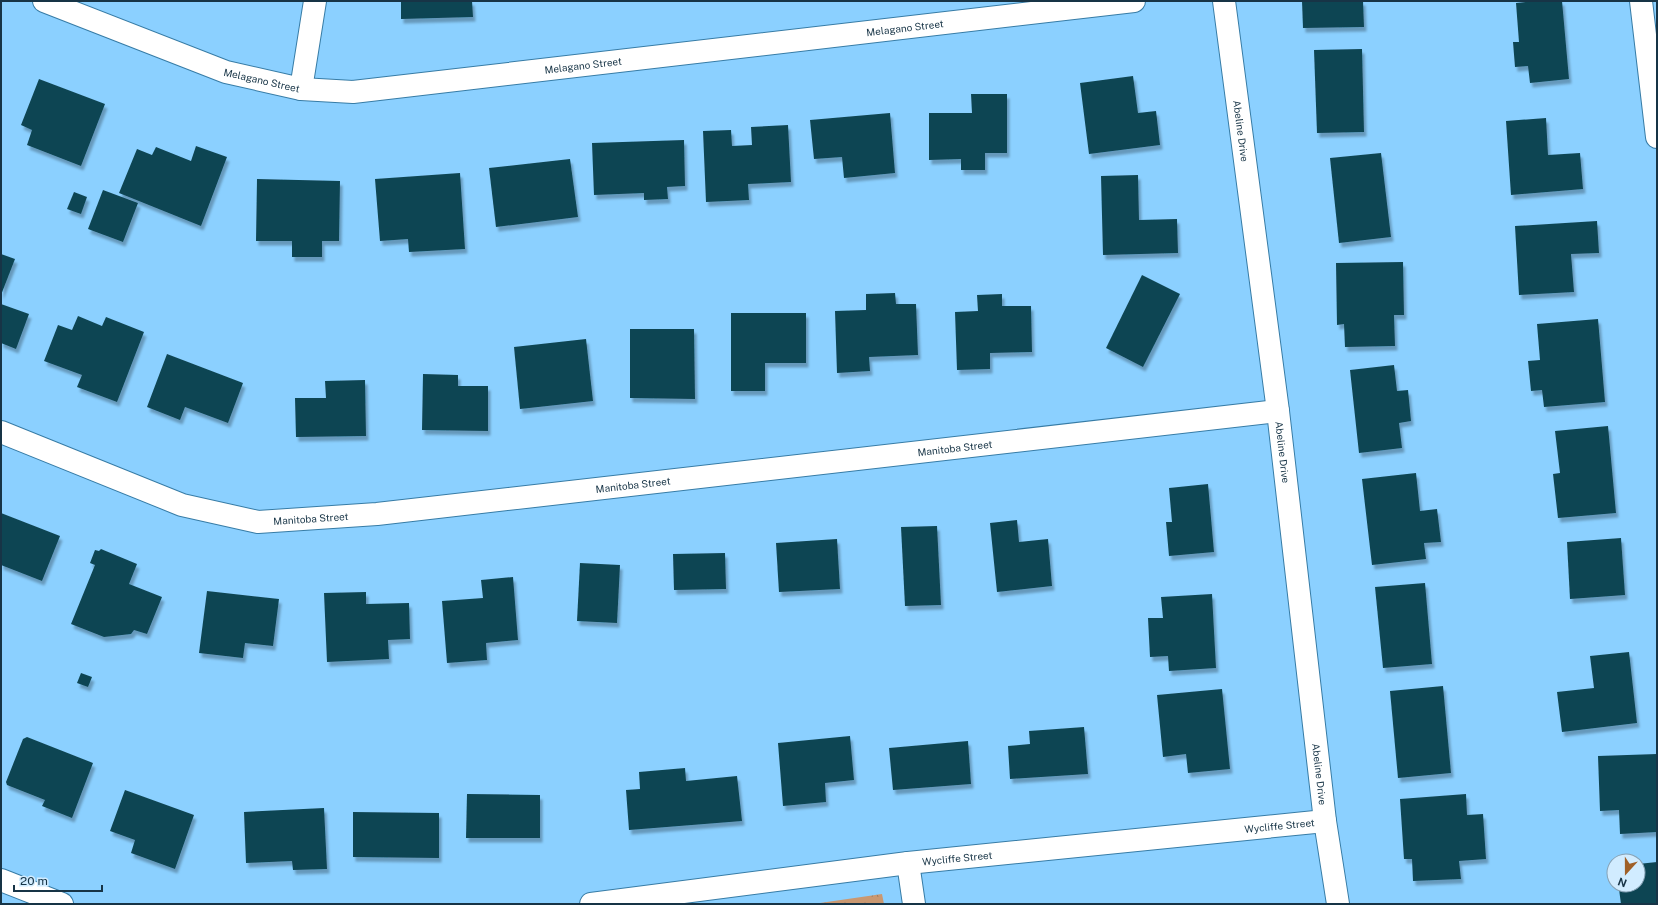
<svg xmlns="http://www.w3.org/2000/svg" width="1658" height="905" viewBox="0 0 1658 905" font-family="'Public Sans',sans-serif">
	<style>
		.park { fill: url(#park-crowns) }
		.building { fill: #114553; filter: url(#shadow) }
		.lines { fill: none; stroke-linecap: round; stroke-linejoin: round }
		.street-casing { stroke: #377ca6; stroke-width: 24 }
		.street { stroke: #fff; stroke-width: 22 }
		.labels { text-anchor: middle; stroke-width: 4; stroke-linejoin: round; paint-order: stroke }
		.street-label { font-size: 10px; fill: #173446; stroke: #d1ecff }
	</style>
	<defs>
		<pattern id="park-crowns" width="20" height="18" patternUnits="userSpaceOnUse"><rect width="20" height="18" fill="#ca9871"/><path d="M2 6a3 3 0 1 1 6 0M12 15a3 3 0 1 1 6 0" fill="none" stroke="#a37d5f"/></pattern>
		<filter id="shadow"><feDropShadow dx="2.5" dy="4.5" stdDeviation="1" flood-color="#0004"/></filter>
	</defs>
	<rect width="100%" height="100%" fill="#8bd0ff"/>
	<path class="park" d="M882,894L884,904H813Z"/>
	<g class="building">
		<path d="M401,1H472L473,17L401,19Z"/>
		<path d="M1302,1H1363L1364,27L1303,28Z"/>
		<path d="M1534,1H1562L1569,79L1530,83L1528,66L1515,67L1513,42H1519L1516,3Z"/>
		<path d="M1362,49L1364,132L1317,133L1314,50Z"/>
		<path d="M1133,76L1138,113L1156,111L1160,145L1089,154L1080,83Z"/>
		<path d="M39,79L105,104L81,166L27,145L32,130L21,125Z"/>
		<path d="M971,94H1007V153H985V170H961V159L929,160V113H972Z"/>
		<path d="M890,113L895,173L844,178L842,157L814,159L810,120Z"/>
		<path d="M1546,118L1548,155L1580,153L1583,189L1511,195L1506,121Z"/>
		<path d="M788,125L791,182L748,184L749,200L706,202L703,131L731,130L732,146L752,145L751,127Z"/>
		<path d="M684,140L685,186L667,187L668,199L644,200V193L594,195L592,143Z"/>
		<path d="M196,146L227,157L201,226L119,193L137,149L152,155L156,147L191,161Z"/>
		<path d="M1381,153L1391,237L1339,243L1330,158Z"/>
		<path d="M570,159L578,217L496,227L489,168Z"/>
		<path d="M460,173L465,249L409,252L408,239L380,241L375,179Z"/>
		<path d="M1138,175L1139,220L1177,219L1178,253L1103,255L1101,176Z"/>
		<path d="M257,179L340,181L339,241H322V257H292V241H256Z"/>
		<path d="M103,190L138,203L123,242L88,229Z"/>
		<path d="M74,192L87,197L81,214L67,209Z"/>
		<path d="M1597,221L1599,253L1571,254L1574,292L1519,295L1515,226Z"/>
		<path d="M1,254L15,259L1,295Z"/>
		<path d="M1403,262L1404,315H1394L1395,346L1345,347L1344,324L1337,325L1336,263Z"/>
		<path d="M1142,275L1180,294L1143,367L1106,348Z"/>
		<path d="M895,293L896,304H916L918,355L869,357L870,371L837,373L835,311L866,310V294Z"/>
		<path d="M1002,294V306H1031L1032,352L990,353V369L957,370L955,312L978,311L977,295Z"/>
		<path d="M1,304L29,314L16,349L1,343Z"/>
		<path d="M731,313H806V363H765V391H731Z"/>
		<path d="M78,316L102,326L106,317L144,332L117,402L77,387L82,375L44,361L58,325L72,330Z"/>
		<path d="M1598,319L1605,402L1544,407L1542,390L1531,391L1528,361L1540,360L1537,324Z"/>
		<path d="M630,329H694L695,399L630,398Z"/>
		<path d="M586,339L593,401L520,409L514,347Z"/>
		<path d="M167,354L243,383L228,423L185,407L180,420L147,407Z"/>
		<path d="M1394,365L1397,391L1408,390L1411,421L1399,423L1402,448L1359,453L1350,370Z"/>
		<path d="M423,374L458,375V386H488V431L422,430Z"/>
		<path d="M365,380L366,436L296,437L295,398H326L325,381Z"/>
		<path d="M1608,426L1616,513L1558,518L1553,474L1560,473L1555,431Z"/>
		<path d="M1416,473L1420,511L1437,509L1441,542L1424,543L1426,559L1372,565L1362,479Z"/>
		<path d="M1208,484L1214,552L1169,556L1166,522H1172L1169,488Z"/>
		<path d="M1,513L60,536L42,581L1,565Z"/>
		<path d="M1017,520L1019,542L1048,539L1052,586L997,592L990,523Z"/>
		<path d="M937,526L941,605L905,606L901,527Z"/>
		<path d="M1621,538L1625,595L1570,599L1567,542Z"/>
		<path d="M837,539L840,589L779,592L776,543Z"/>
		<path d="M101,549L137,564L129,584L162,597L147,634L134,630L131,634L104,637L71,624L95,565L90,563L95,550L99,551Z"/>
		<path d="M725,553L726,589L674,590L673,554Z"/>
		<path d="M580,563L620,565L617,623L577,621Z"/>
		<path d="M513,577L518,640L486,643L487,660L447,663L442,601L483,598L481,580Z"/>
		<path d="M1425,583L1432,664L1383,668L1375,587Z"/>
		<path d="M207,591L279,599L273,646L245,643L243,658L199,653Z"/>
		<path d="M366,592V604L409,603L410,639L388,640L389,659L327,662L324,593Z"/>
		<path d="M1212,594L1216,668L1169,671L1168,656L1150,657L1148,618H1163L1161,597Z"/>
		<path d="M1629,652L1637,723L1562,732L1557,692L1594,688L1590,656Z"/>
		<path d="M81,673L92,677L88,687L77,683Z"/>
		<path d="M1443,686L1451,773L1398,778L1390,691Z"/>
		<path d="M1222,689L1230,769L1188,773L1186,754L1163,757L1157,695Z"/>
		<path d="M1084,727L1088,774L1010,779L1008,746L1030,744L1029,731Z"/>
		<path d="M850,736L854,780L825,783L826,802L783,806L778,743Z"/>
		<path d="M27,737L93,763L72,818L42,806L45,800L7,785L6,782L23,739Z"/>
		<path d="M968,741L971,784L893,790L889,748Z"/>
		<path d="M1657,754V832L1620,834L1619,810L1600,811L1598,756Z"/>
		<path d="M685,768L686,781L737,776L742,821L629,830L626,790L640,789L639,772Z"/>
		<path d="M125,790L194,815L175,869L131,853L135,840L110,831Z"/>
		<path d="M467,794L540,795V838H466Z"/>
		<path d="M1466,794L1467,815L1483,814L1486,859L1459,861L1461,879L1413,881L1412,859H1404L1400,799Z"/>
		<path d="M324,808L327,869L293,870L292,861L246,863L244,812Z"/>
		<path d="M353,812L439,813V858L353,857Z"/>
		<path d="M1657,862V904H1621L1619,889L1638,885V864Z"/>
	</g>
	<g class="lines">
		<defs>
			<g id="street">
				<path id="s1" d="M44,1L226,72L301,89L353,92L1134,1"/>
				<path id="s2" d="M1224,1L1278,411L1325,821L1338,904"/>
				<path d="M1641,1L1657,137"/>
				<path d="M301,89L315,1"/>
				<path id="s3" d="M1,432L182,505L258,522L377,514L1278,411"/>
				<path d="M908,863L914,904"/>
				<path d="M1,880L62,904"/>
				<path id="s4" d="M591,904L908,863L1325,821"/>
			</g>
		</defs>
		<use href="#street" class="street-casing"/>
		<use href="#street" class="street"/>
	</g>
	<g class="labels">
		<g class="street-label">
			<text dy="4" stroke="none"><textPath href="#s1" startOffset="880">Melagano Street</textPath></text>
			<text dy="4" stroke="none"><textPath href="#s1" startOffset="556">Melagano Street</textPath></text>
			<text dy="4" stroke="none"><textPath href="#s1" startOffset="232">Melagano Street</textPath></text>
			<text dy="4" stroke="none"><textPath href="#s2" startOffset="131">Abeline Drive</textPath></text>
			<text dy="4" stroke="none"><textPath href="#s3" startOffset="974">Manitoba Street</textPath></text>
			<text dy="4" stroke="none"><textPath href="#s2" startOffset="455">Abeline Drive</textPath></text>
			<text dy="4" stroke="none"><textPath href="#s3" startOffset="650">Manitoba Street</textPath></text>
			<text dy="4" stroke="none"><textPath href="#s3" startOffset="326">Manitoba Street</textPath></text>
			<text dy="4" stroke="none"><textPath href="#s2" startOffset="779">Abeline Drive</textPath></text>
			<text dy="4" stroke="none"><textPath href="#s4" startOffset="693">Wycliffe Street</textPath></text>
			<text dy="4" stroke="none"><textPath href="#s4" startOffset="369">Wycliffe Street</textPath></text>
		</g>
	</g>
	<rect width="1658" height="905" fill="none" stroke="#173446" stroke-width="4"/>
	<g transform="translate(1626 873) rotate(201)"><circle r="19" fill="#d1ecff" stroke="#87a2b5"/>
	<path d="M0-3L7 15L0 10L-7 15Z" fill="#9f6028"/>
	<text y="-6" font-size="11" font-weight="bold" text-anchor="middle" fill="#173446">N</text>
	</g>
	<path d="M14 885v6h88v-6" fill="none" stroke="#173446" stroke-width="2"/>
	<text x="20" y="885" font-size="12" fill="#173446" stroke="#d1ecff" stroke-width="3" paint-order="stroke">20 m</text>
</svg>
